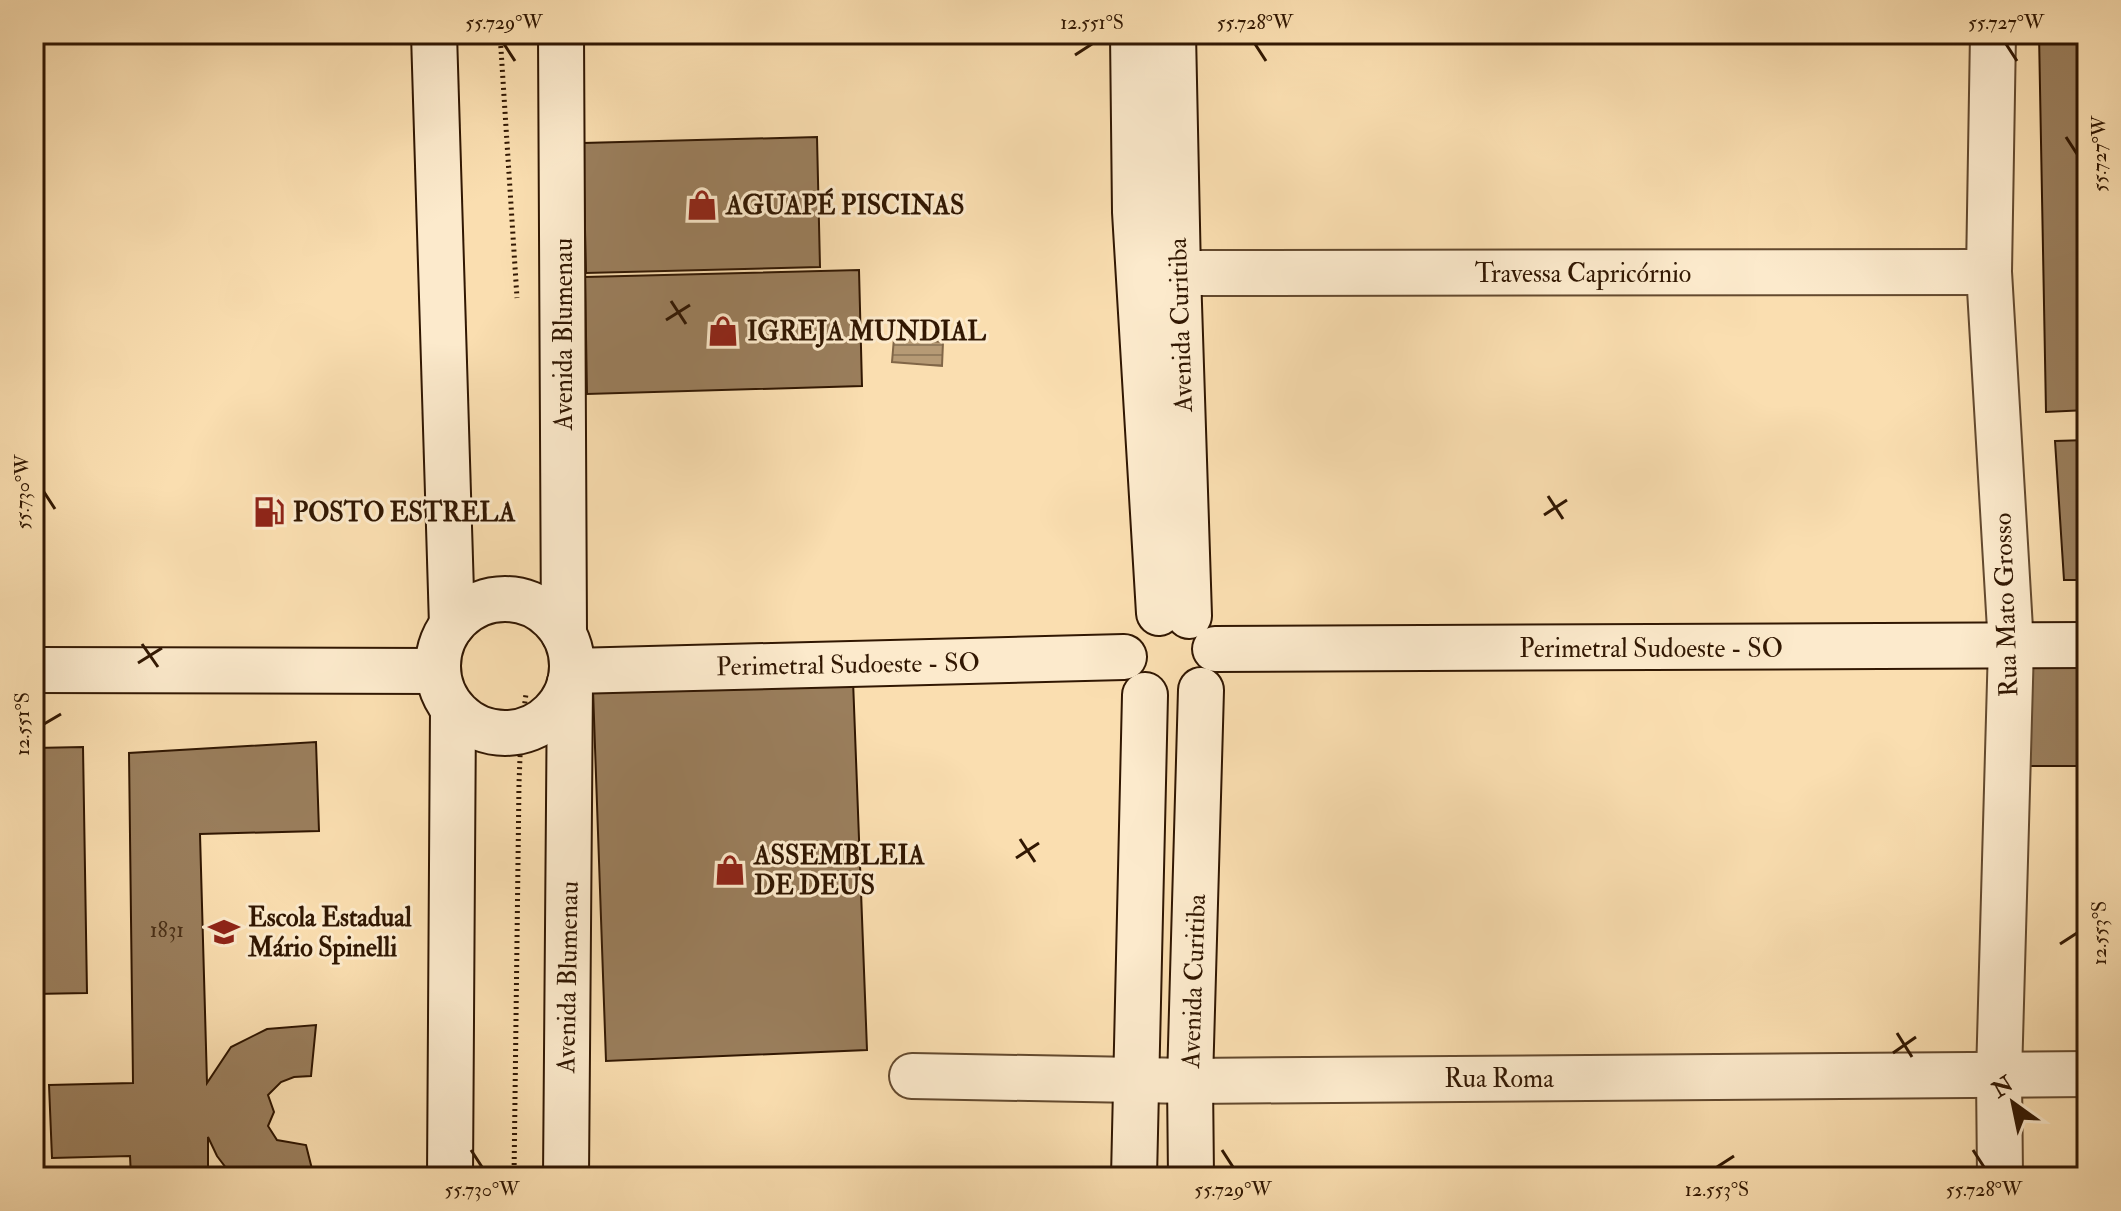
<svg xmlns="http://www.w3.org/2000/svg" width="2121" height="1211" viewBox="0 0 2121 1211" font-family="'IM FELL Double Pica',serif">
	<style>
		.water { fill: url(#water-rules); stroke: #816647; stroke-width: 2 }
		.building { fill: #9a7e5c; stroke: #311702; stroke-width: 2 }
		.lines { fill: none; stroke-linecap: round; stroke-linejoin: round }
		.street-casing { stroke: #63492e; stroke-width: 48 }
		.secondary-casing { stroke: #311702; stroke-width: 48 }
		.path { stroke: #311702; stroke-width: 5; stroke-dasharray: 2 4; stroke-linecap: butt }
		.street { stroke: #fceacc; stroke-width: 44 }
		.secondary { stroke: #fceacc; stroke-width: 44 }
		.ticks { fill: none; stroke: #311702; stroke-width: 3 }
		.labels { text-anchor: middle; stroke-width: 6; stroke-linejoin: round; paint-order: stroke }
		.number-label { font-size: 22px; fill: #4b3118 }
		.poi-label { font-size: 26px; font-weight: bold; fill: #311702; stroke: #fceacc; text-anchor: start }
		.street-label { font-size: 26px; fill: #311702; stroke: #fceacc }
		.neatline { fill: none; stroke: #311702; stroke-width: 3 }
		.ticks-label { font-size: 20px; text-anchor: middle; fill: #311702 }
	</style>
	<defs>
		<pattern id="water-rules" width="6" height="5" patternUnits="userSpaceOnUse" patternTransform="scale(2)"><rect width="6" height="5" fill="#b69a75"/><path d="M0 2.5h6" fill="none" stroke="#957d5e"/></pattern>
	</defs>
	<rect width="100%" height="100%" fill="#fadeb0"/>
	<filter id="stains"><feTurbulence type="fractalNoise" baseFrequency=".0025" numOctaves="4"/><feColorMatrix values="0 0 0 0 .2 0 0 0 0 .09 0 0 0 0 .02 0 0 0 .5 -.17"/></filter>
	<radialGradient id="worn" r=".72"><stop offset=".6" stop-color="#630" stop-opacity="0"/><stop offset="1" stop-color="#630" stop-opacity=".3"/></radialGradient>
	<path class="water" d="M894,338L943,342L942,366L892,362Z"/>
	<g class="building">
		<path d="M2039,34H2087V410L2046,412Z"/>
		<path d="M817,137L820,267L586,273L583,143Z"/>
		<path d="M859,270L862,386L587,394L585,277Z"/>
		<path d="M2087,440V580H2064L2055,441Z"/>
		<path d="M2087,645V766H2021L2020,646Z"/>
		<path d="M853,680L867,1050L606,1061L593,690Z"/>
		<path d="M316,742L319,831L200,834L207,1083L231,1047L267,1029L316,1025L311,1076L294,1077L281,1082L268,1095L274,1112L268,1126L277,1140L306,1145L314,1177H233L217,1156L208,1137V1177H131L130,1156L52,1158L49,1085L133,1083L129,753Z"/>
		<path d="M83,747L87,993L34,994V748Z"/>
	</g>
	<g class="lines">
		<defs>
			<g id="street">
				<path d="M1993,34L1989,272L2011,646L1999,1075L2000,1177"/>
				<path d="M1178,273L1989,272"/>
				<path d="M912,1076L1190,1081L2087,1074"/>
			</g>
			<g id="secondary">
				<path d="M434,34L452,625"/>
				<path d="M561,34L564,634"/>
				<path d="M1133,34L1135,212L1159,613"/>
				<path d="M1173,34L1178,273L1189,616"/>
				<circle cx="505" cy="666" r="67"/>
				<path d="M1215,649L2087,645"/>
				<path d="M34,670L438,671"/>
				<path d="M572,671L1124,657"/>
				<path d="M450,1177L453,710"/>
				<path d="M566,1177L570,682"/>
				<path d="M1134,1177L1145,695"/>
				<path d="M1191,1177L1190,1081L1201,690"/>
			</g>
		</defs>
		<use href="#street" class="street-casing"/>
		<use href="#secondary" class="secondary-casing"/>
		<g class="path">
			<path d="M500,34L517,298"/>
			<path d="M514,1177L519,783L521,731L526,694"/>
		</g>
		<use href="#street" class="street"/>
		<use href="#secondary" class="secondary"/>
	</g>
	<path class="ticks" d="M504,44L515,61M1255,44L1266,61M2006,44L2017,61M1075,55L1092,44M2066,137L2077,154M671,301L686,324M666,320L690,305M44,492L55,509M1548,496L1563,519M1544,515L1567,500M142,644L158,667M138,663L162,648M44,724L61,714M1020,839L1035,862M1016,858L1039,843M2060,944L2077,933M1897,1033L1912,1057M1893,1053L1916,1037M471,1150L482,1167M1222,1150L1233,1167M1973,1150L1984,1167M1717,1167L1734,1156"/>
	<defs>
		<symbol id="shop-bare" viewBox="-9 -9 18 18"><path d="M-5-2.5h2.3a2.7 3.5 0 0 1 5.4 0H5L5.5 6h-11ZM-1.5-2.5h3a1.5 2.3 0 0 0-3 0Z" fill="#8f2418" stroke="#fceacc" stroke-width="2.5" paint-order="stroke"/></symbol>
		<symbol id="fuel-bare" viewBox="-9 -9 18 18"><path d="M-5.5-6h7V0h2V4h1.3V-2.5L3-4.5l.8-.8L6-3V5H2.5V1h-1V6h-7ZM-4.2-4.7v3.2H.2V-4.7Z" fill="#8f2418" stroke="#fceacc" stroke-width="2.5" paint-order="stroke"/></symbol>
		<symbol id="school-bare" viewBox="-9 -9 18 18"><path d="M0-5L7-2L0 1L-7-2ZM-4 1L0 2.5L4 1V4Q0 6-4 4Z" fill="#8f2418" stroke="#fceacc" stroke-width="2.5" paint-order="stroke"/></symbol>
	</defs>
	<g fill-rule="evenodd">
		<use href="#shop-bare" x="680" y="183" width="44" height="44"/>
		<use href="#shop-bare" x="701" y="309" width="44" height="44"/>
		<use href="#fuel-bare" x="247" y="490" width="44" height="44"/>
		<use href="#shop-bare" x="708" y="848" width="44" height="44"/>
		<use href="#school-bare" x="202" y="910" width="44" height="44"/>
	</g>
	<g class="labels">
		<g class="number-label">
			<text x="167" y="937">1831</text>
		</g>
		<g class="poi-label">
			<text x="726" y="214">AGUAPÉ PISCINAS</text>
			<text x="747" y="340">IGREJA MUNDIAL</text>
			<text x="293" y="521">POSTO ESTRELA</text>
			<text x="754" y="864">ASSEMBLEIA<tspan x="754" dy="30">DE DEUS</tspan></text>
			<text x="248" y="926">Escola Estadual<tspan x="248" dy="30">Mário Spinelli</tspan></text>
		</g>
		<g class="street-label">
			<text x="1583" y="282">Travessa Capricórnio</text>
			<text transform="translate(1180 325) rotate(-92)" y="9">Avenida Curitiba</text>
			<text transform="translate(563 334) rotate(-90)" y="9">Avenida Blumenau</text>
			<text transform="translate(2005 605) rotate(-92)" y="9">Rua Mato Grosso</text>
			<text x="1651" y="657">Perimetral Sudoeste - SO</text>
			<text transform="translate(848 664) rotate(-1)" y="9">Perimetral Sudoeste - SO</text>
			<text transform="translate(567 977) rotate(-89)" y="9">Avenida Blumenau</text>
			<text transform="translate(1193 981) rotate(-88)" y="9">Avenida Curitiba</text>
			<text x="1499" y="1087">Rua Roma</text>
		</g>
	</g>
	<rect width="2121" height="1211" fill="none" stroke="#fadeb0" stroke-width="88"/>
	<g transform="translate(2013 1103) rotate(327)" stroke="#fceacc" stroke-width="6" paint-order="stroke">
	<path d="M0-6L14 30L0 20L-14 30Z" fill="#311702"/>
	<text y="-12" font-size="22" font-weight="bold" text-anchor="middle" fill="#311702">N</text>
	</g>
	<rect x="44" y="44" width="2033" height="1123" class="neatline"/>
	<g class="ticks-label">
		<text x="504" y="29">55.729°W</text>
		<text x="1092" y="29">12.551°S</text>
		<text x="1255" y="29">55.728°W</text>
		<text x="2006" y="29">55.727°W</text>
		<text transform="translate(2099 154) rotate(-90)" y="7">55.727°W</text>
		<text transform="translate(22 492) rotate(-90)" y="7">55.730°W</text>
		<text transform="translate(22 724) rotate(-90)" y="7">12.551°S</text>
		<text transform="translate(2099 933) rotate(-90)" y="7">12.553°S</text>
		<text x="482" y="1196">55.730°W</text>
		<text x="1233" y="1196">55.729°W</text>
		<text x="1717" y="1196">12.553°S</text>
		<text x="1984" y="1196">55.728°W</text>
	</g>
	<rect width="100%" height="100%" filter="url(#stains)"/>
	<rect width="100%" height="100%" fill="url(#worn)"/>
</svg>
